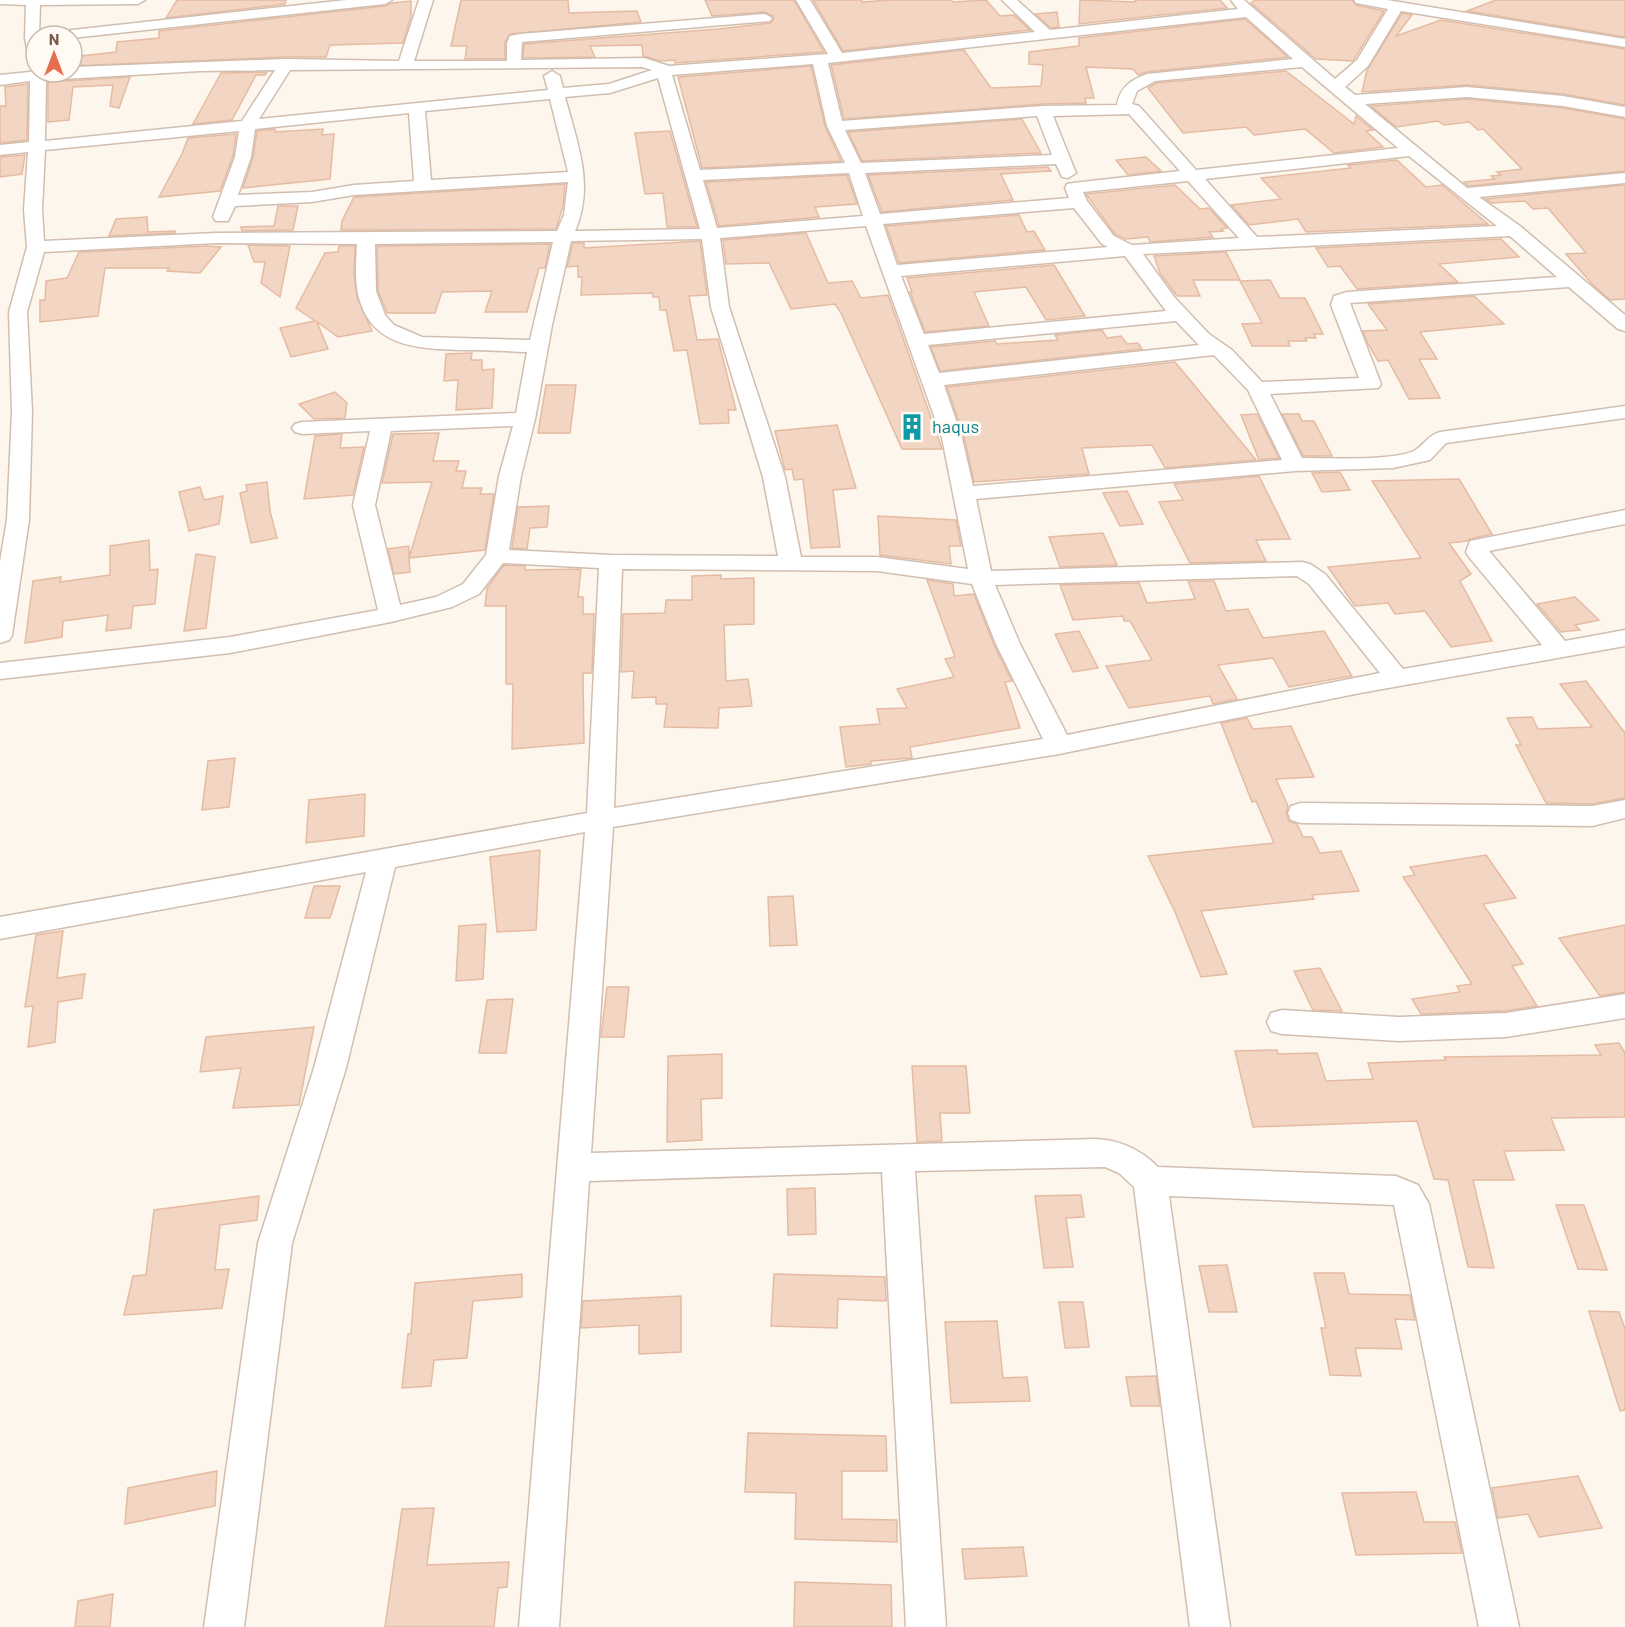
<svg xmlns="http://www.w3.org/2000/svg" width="1625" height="1627" viewBox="0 0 1625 1627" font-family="Barlow,sans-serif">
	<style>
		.building { fill: #f3d5c3; stroke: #e6bba3; stroke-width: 1.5 }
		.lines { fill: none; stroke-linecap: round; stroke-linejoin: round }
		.minor-casing { stroke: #d1beb0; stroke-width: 3 }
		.minor { fill: #fff; fill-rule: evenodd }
		.labels { text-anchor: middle; stroke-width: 6; stroke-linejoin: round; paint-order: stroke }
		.far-culture-label { font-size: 18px; fill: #0d838f; stroke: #fffaf3; text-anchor: start }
	</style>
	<rect width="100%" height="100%" fill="#fdf6ec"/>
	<g class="building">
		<path d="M177,0H286L285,4L166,18Z"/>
		<path d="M461,0H568L569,13L637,11L641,22L510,34L505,43V59H465L467,46H451Z"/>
		<path d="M705,0H794L824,52L675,63V60L661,61L643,56L642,45L590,46L595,57L523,58L524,44L718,29L770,23L774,19L773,16L765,12L712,16Z"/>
		<path d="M813,0H862V2L891,0H951L953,2L986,0L1000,16L1014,15L1030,30L843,51Z"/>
		<path d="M1080,0L1136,2L1135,0H1220L1227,8L1079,24Z"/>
		<path d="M1255,0H1352L1356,5L1384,11L1353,61L1316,59L1251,3Z"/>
		<path d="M1496,0H1625V37L1467,11Z"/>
		<path d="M411,1V16L403,43L330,45L326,57H285L72,66V57L116,52L117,42L159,38V31L385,6L392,3Z"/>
		<path d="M1057,12L1059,27L1051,28L1035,14Z"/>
		<path d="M1402,13L1412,15L1396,36L1441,20L1625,49V105L1563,94L1467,85L1362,92L1367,70Z"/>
		<path d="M1245,19L1288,57L1147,72L1138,75L1133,69L1086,67L1094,98H1085L1086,103L1043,104L844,119L831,65L964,50L991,88L1041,86L1043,65L1029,64V52L1079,46V38Z"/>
		<path d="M811,66L825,126L841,161L702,168L678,77Z"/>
		<path d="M1286,71L1354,124L1356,116L1373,130L1366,131L1383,147L1334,153L1305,129L1254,135L1246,127L1183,133L1148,88L1156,83Z"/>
		<path d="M267,72L265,75H256L232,120L193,124L221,73Z"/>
		<path d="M130,77L119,108L110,106L113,85L73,87L69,120L48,122V82Z"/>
		<path d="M28,84L27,140L0,143V106H6L5,87Z"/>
		<path d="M1467,99L1563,108L1625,119V171L1468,186L1464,182L1495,179L1491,176L1501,175L1497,172L1522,169L1483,129L1478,130L1469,122L1444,125L1438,121L1396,127L1371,106Z"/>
		<path d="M1022,119L1041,153L862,161L848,132Z"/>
		<path d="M275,129V132L323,129L322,135L334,134L330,179L243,188L253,157L257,131Z"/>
		<path d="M670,131L697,227H667L663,193L645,194L635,133Z"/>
		<path d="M236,134L233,156L220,191L159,197L182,154L188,138Z"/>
		<path d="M25,155L22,174L0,177V157Z"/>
		<path d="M1146,157L1161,171L1128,175L1116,160Z"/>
		<path d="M1397,160L1426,187L1442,185L1488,224L1306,232L1298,219L1249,225L1231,205L1281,199L1261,178L1351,168L1348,165Z"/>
		<path d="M1048,167L1051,171L1001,174L1013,200L882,212L868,175Z"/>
		<path d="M847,175L857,204L815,207L819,217L719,226L706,182Z"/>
		<path d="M565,184L563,206L556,229L341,230L342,221L354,197Z"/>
		<path d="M1175,185L1200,209L1209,208L1227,228L1221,229L1223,231L1209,232L1213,237L1150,242L1148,237L1126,239L1115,234L1086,194Z"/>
		<path d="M1625,185V299L1610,300L1592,284L1566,254L1586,253L1548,208L1533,209L1525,201L1492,203L1485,199Z"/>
		<path d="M278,206H298L293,230L242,231L241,227L274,226Z"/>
		<path d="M1019,215L1027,232L1034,231L1045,250L899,263L886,226Z"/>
		<path d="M147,217L148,232L175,231V233L109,236L116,219Z"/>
		<path d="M806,233L828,283L852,281L861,298L888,295L942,449H902L841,313L835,304L791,309L769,263L726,264L723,240Z"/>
		<path d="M1501,239L1519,257L1439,264L1458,282L1357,289L1340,266L1328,267L1316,248Z"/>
		<path d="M700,241L707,295L689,296L697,340L718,339L736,410H728L729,423L700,424L687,350L674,351L666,310H660L659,297H653V293L581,295L582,277H578V266L567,267L573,243H584V248Z"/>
		<path d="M550,244L545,268H539L527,312H485L492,291L442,292L435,313H387L378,291L377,246Z"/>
		<path d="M248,245L290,246L280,297L261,283L265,262H254Z"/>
		<path d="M206,246L221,247L200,273L167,271L169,268H105L98,316L40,322V300H45L46,281L67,278L79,252Z"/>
		<path d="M339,246H355L354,274L357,297L372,331L338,337L317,322L328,349L291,357L280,328L315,321L296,308L325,253L338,252Z"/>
		<path d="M1226,252L1240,280H1193L1200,296H1177L1160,273L1154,256Z"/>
		<path d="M1054,265L1085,316L1046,320L1026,287L974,292L989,326L925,332L910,292H912L907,278Z"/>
		<path d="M1270,280L1280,298H1305L1323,334H1314L1316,338H1305L1307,341H1288L1290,346H1252L1242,324L1262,323L1240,281Z"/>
		<path d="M1474,296L1504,324L1420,332L1437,359H1419L1440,398L1409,399L1388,360L1378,361L1367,342L1363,331L1387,330L1368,304Z"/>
		<path d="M1102,330L1107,338L1121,336L1127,344L1138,343L1142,349L940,371L931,347L995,341L997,344L1058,340L1055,335Z"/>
		<path d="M472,353L471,360H482V370L494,369L492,408L456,410L458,380L444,381L446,354Z"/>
		<path d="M1175,362L1256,460L1165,468L1152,445L1082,448L1089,474L974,482L964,437L947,387Z"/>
		<path d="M546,385H576L570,433H538Z"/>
		<path d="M335,392L347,403L345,418L314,419L299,404Z"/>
		<path d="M1257,414L1279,458L1259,460L1241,415Z"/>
		<path d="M1282,414H1299L1302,421H1314L1332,456H1303Z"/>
		<path d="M837,425L856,488L833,490L840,547L811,548L803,479L794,480L792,469L785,470L775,431Z"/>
		<path d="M439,433L433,461H459L456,471H466L462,488H482L480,494H494L485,550L409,558L410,572L394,574L388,549L409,546V558L432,482L382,483L393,434Z"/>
		<path d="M342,434L340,448L364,447L353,495L304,499L315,436Z"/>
		<path d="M1340,472L1350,490L1322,492L1312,473Z"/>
		<path d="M1259,476L1290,539L1256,540L1266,561L1190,563L1159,502L1183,500L1174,484Z"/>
		<path d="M1459,479L1492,534L1470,539L1467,541L1449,543L1471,574L1460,581L1492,641L1451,647L1425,611L1395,614L1388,603L1355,606L1328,567L1421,558L1372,481Z"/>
		<path d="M267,482L270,511L277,538L251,543L240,493L247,491L246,485Z"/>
		<path d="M200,487L204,500L223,496L219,524L189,531L179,492Z"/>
		<path d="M1127,491L1143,524L1120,526L1103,493Z"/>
		<path d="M549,506L547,527L530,528L527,549L512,548L518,507Z"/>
		<path d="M878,516L956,520L961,546H949L951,564L880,555Z"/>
		<path d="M1103,533L1117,565L1060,567L1049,537Z"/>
		<path d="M149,540L150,570L158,569L155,604L133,606L131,628L106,631L108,615L63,621L62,637L25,643L33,581L61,577L60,582L110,575V546Z"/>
		<path d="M196,554L215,557L206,628L184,631Z"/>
		<path d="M504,565L525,566V570L581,569L578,597H583V614H594L592,673H583L584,743L512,749L513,684H506V606H485L487,588Z"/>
		<path d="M721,575V579L754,578V624L724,625L726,681L748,679L752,706L719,708L718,728L664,727L667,704H656V697L632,698L634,671L621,672L623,614L665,613L666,600H692V576Z"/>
		<path d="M927,580L953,584L954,596L974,594L994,645L1012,681L1005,682L1020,728L910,747L912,758L871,761V764L846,767L840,727L880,724L877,709L907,708L897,689L954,677L945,659L955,657Z"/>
		<path d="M1188,581H1214L1226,611L1248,609L1263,638L1324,631L1352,676L1289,687L1273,658L1218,665L1237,699L1213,704L1210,696L1129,708L1106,666L1152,660L1130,621H1124L1123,616L1073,620L1060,585L1139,583L1147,603L1195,599Z"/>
		<path d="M1575,597L1599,620L1575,625L1580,630L1561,632L1537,604Z"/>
		<path d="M1079,631L1098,668L1073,672L1055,634Z"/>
		<path d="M1586,681L1625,733V798L1592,804L1546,803L1516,745H1521L1507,718L1532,717L1538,729L1592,727L1560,684Z"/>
		<path d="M1247,718L1253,729L1291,726L1314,777L1276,779L1288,806L1286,814L1289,821L1297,824L1303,837H1312L1320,853L1341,851L1359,891L1312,895L1314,899L1201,911L1227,974L1201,977L1175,912L1148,856L1274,843L1256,801L1252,802L1221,723Z"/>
		<path d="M235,758L229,807L202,810L208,761Z"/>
		<path d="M365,794L364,836L306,843L309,800Z"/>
		<path d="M540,850L536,930L497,932L490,857Z"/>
		<path d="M1486,855L1516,898L1483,904L1523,964L1512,966L1537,1006L1506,1011L1421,1014L1412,999L1460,992L1457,986L1472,984L1403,877L1415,875L1410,867Z"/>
		<path d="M314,886H340L330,918H305Z"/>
		<path d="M793,896L797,945L770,946L768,897Z"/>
		<path d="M486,924L483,979L456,981L459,926Z"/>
		<path d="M1625,925V992L1600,996L1559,938Z"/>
		<path d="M63,931L57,978L85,974L82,998L58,1002L55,1042L28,1047L33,1006L25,1007L36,935Z"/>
		<path d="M1320,968L1342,1011L1313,1010L1294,971Z"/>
		<path d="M607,987H629L624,1037H601Z"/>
		<path d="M513,999L506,1053H479L487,1000Z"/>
		<path d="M314,1027L299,1105L233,1108L241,1068L200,1072L206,1037Z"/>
		<path d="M1619,1043L1625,1053V1117L1551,1118L1564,1150L1504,1151L1514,1180H1473L1494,1268L1468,1267L1448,1180L1434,1179L1417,1121L1253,1127L1235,1051L1277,1050L1278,1054L1317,1053L1326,1081L1373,1079L1368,1063L1446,1060L1444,1057L1601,1055L1595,1045Z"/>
		<path d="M722,1054V1098L701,1099L702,1140L667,1142L668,1056Z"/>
		<path d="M912,1066H966L970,1113H940L942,1141L917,1142Z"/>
		<path d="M815,1188L816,1234L788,1235L787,1189Z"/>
		<path d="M1081,1195L1084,1217L1066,1218L1073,1267L1044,1268L1035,1196Z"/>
		<path d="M259,1196L257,1220L220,1225L215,1270L229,1269L222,1308L124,1315L133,1276L146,1275L154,1210Z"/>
		<path d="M1556,1205H1584L1607,1270L1578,1269Z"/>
		<path d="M1227,1265L1237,1312H1209L1199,1266Z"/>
		<path d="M1314,1273H1344L1349,1294L1410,1295L1415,1320L1395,1319L1402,1349L1355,1348L1361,1376L1330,1375L1321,1328H1326Z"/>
		<path d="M522,1274V1297L473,1301L467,1358L434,1360L431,1386L402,1388L408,1334H411L415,1283Z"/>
		<path d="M774,1274L885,1277L886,1301L838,1299L837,1328L771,1326Z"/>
		<path d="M681,1296V1352L639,1354V1325L581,1328L583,1301Z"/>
		<path d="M1059,1302H1083L1089,1347L1065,1348Z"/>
		<path d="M1589,1311L1619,1312L1625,1329V1410L1620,1411Z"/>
		<path d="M997,1321L1003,1378L1027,1377L1030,1401L951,1403L945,1322Z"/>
		<path d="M1156,1376L1160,1406H1131L1126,1377Z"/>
		<path d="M748,1433L886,1436L887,1471H842V1519L897,1520V1542L795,1539L796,1493L745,1492Z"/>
		<path d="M217,1471L215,1506L125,1524L128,1488Z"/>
		<path d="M1578,1476L1602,1528L1539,1537L1528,1514L1498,1518L1492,1488Z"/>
		<path d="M1416,1492L1424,1522H1455L1462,1553L1356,1555L1342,1493Z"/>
		<path d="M434,1508L427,1565L509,1562L507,1587L498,1588L494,1627H385L402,1509Z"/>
		<path d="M1023,1547L1027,1576L965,1579L962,1549Z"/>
		<path d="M795,1582L891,1585L892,1627H794Z"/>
		<path d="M113,1594L110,1627H75L78,1601Z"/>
	</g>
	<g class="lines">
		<defs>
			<g id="minor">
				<path d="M0,0H145L138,4L40,5L39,36H36V64L29,60L25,38L26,5L0,4Z"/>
				<path d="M346,0H392L385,4L72,38V36H47L54,32Z"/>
				<path d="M419,0H433L414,61H507V43L510,36L520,34L765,14L772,18L770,21L522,42L521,60L644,58L669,66L828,54L796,0H810L842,53L1035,32L1002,0H1017L1050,30L1238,9L1231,0H1244L1335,79L1357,60L1388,9L1356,3L1354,0H1387L1625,39V47L1401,11L1368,66L1345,87L1355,95L1467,87L1563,96L1625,107V117L1563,106L1467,97L1365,104L1467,188L1625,173V183L1479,197L1520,226L1625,315V331L1618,329L1569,287L1350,303L1381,384L1378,388L1270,394L1302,458C1329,458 1392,461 1414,451C1424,445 1428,435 1440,432L1625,406V418L1446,443L1430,460L1393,468L1295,471L976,499L991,571L1302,562L1310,564L1325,574L1403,669L1542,645L1469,557L1466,552L1470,541L1625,510V524L1489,551L1565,641L1625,630V646L1360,693L1059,754L613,827L591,1153L1095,1139C1120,1140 1140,1149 1158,1167L1396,1176L1418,1185L1429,1204L1519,1627H1479L1394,1205L1169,1196L1230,1627H1190L1134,1187L1119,1173L1105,1167L915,1171L946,1627H906L882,1172L589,1181L559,1627H519L585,832L395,867L346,1068L292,1243L244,1627H204L258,1243L314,1068L366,872L0,939V917L587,813L599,568L503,563L479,594L452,607L391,622L230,653L0,679V663L230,637L378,610L353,505L370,431L302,434L295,432L292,428L295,424L302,422L516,413L527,352C506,351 484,350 463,350C423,349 376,348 361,304C354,285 356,264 357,244L216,243L44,252L27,312L32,412L29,520L12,635L9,640L0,643V562L7,520L12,412L9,312L27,247L24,210L28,152L0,155V145L29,142L30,81L0,85V75L30,72L36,68V72H72V68L75,67L285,59L399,61ZM1246,17L1293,59L1147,74C1131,80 1120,87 1117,105L1043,106L842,121L828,63ZM813,64L827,126L845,163L700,170L672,75ZM642,67L652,70L609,84L563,88L560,76L552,71L544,76L548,90L259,119L290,70ZM1302,67L1398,148L1196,170L1139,106L1132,104L1137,91L1155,81ZM275,70L242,121L45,141L46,80L200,71ZM658,78L700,229L575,231C595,185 577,143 565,97L610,93ZM550,99L568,172L431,180L425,111ZM409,113L414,181L354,185L312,192L238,195L251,157L255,129ZM1129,114L1180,171L1073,183L1067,184L1065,188L1069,198L880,214L865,173L1056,164L1062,177L1068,178L1076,173L1053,116ZM1037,116L1052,155L861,163L845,130ZM239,131L235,157L213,217L216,221H228L235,206L312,202L354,195L568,182L564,215L557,231L216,233L44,241L42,210L45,150ZM1409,156L1497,226L1257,237L1205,179ZM849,173L863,216L717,228L703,180ZM1188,181L1239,238L1132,245L1114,236L1087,201L1083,192ZM1074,208L1102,244L1108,247L897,265L883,224ZM866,226L942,438L968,569L877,557H801L785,477L729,307L720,238ZM1510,236L1557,277L1347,292L1334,296L1331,305L1359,378L1262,382L1232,350L1209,334L1175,298L1143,254ZM702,239L711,307L763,477L778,556L611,555L509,550L521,476L535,419L552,325L571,241ZM553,242L530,340L422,337L394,325L385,315L376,291L375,244ZM1125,256L1166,311L924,334L901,276ZM1176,321L1199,345L939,373L928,345ZM1214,355L1248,390L1282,460L973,486L962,438L944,385ZM513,426L499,476L486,555L463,584L436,597L400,605L375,505L391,431ZM622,569L877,571L972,584L996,644L1043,739L614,808ZM1297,576L1309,584L1380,673L1067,735L1020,644L995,585Z"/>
				<path d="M1625,800V818L1592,826L1301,823L1291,820L1288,813L1291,806L1301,803L1592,806Z"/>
				<path d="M1625,994V1018L1506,1037L1399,1041L1282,1034L1271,1031L1267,1022L1271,1013L1282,1010L1399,1017L1506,1013Z"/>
			</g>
		</defs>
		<use href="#minor" class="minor-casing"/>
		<use href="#minor" class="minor"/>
	</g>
	<defs>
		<symbol id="building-bare" viewBox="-9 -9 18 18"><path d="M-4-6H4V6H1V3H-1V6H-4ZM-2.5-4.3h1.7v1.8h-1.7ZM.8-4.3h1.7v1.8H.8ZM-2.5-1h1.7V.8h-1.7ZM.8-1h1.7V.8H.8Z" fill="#0f9aa8" stroke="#fffaf3" stroke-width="2.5" paint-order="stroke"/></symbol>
	</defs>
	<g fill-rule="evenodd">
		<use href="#building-bare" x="893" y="408" width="38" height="38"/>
	</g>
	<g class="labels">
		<g class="far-culture-label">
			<text x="932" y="433">haqus</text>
		</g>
	</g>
	<g transform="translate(54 54)"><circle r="28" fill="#fffaf3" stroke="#cabbb1" stroke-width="1.5"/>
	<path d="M0-4.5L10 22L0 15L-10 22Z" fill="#e76f51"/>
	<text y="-9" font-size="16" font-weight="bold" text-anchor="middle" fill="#7a5c4d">N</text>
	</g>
</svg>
